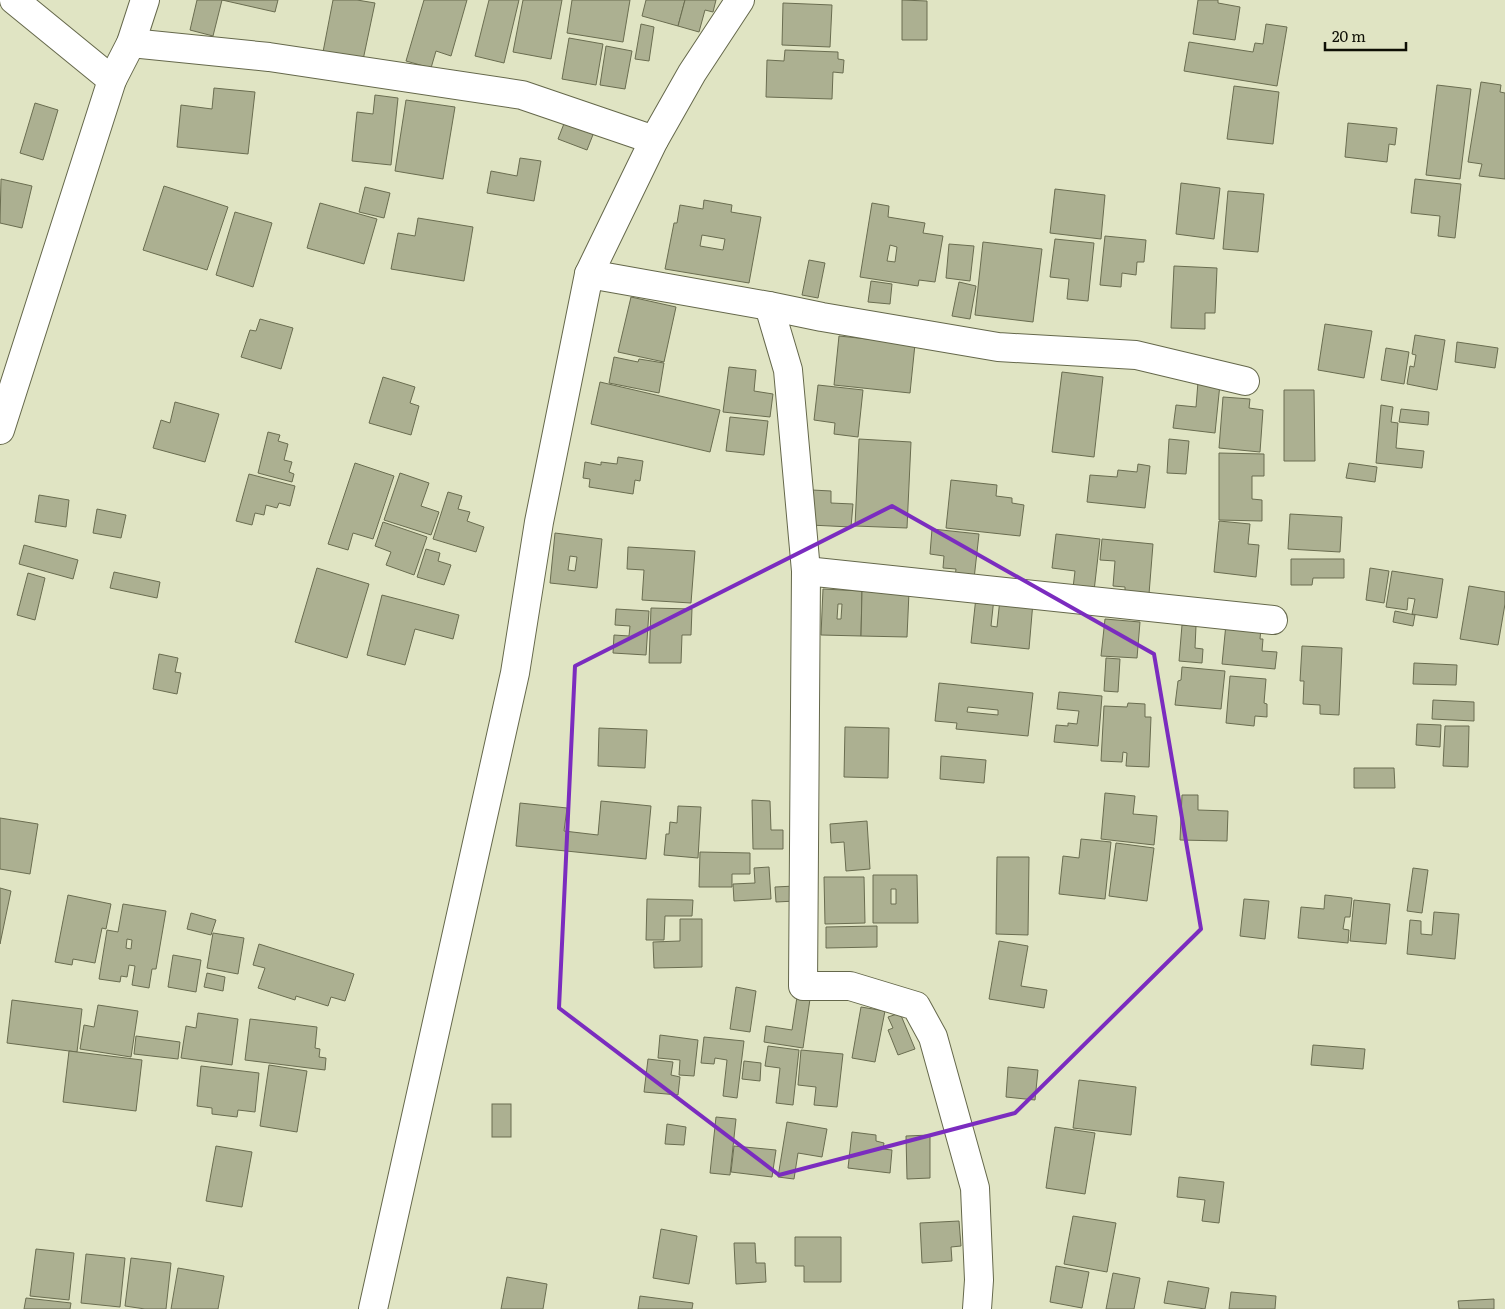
<svg xmlns="http://www.w3.org/2000/svg" width="1505" height="1309" viewBox="0 0 1505 1309" font-family="Literata,serif">
	<style>
		.building { fill: #acb091; stroke: #6a6d50; fill-rule: evenodd }
		.lines { fill: none; stroke-linecap: round; stroke-linejoin: round }
		.minor-casing { stroke: #65684b; stroke-width: 30 }
		.minor { stroke: #fff; stroke-width: 28 }
		.marked { fill: none; stroke: #7b2cbf; stroke-width: 4; stroke-linejoin: round }
	</style>
	<rect width="100%" height="100%" fill="#e0e4c3"/>
	<g class="building">
		<path d="M197,0H278L275,12L222,0L213,36L190,30Z"/>
		<path d="M333,0H357L375,3L363,60L323,52Z"/>
		<path d="M424,0H467L451,56L436,51L431,68L406,61Z"/>
		<path d="M489,0H519L504,63L475,56Z"/>
		<path d="M523,0H562L551,59L513,52Z"/>
		<path d="M572,0H630L623,42L567,33Z"/>
		<path d="M646,0H685L678,26L642,16Z"/>
		<path d="M685,0H716L713,12L705,10L699,32L678,26Z"/>
		<path d="M902,0L927,1V40H902Z"/>
		<path d="M1198,0H1218V3L1240,7L1235,40L1193,34Z"/>
		<path d="M783,3L832,5L830,47L782,45Z"/>
		<path d="M641,24L654,27L649,61L635,59Z"/>
		<path d="M1266,24L1287,27L1277,86L1184,71L1189,42L1253,52L1255,43L1263,44Z"/>
		<path d="M569,38L603,44L596,85L562,79Z"/>
		<path d="M606,46L632,51L625,89L600,85Z"/>
		<path d="M785,50L838,52V59L844,60L843,73L833,72L832,99L766,97L767,60L784,61Z"/>
		<path d="M1481,82L1501,85L1500,92L1505,93V179L1479,176L1482,164L1468,162Z"/>
		<path d="M1437,85L1471,89L1460,179L1426,175Z"/>
		<path d="M1234,86L1279,92L1273,144L1227,139Z"/>
		<path d="M214,88L255,92L248,154L177,147L181,105L212,109Z"/>
		<path d="M375,95L398,98L391,165L352,161L357,112L373,114Z"/>
		<path d="M406,100L455,107L443,179L395,171Z"/>
		<path d="M35,103L58,110L43,160L20,153Z"/>
		<path d="M565,121L594,132L587,150L558,139Z"/>
		<path d="M1348,123L1397,128L1395,145L1389,144L1387,162L1345,157Z"/>
		<path d="M520,158L541,161L534,201L487,193L491,171L517,176Z"/>
		<path d="M1,179L32,186L22,228L0,223Z"/>
		<path d="M1415,179L1461,184L1455,238L1438,236L1440,216L1411,213Z"/>
		<path d="M1181,183L1220,188L1214,239L1176,234Z"/>
		<path d="M164,186L228,207L207,270L143,250Z"/>
		<path d="M365,187L390,193L384,218L359,212Z"/>
		<path d="M1055,189L1105,195L1101,239L1050,233Z"/>
		<path d="M1228,191L1264,194L1258,252L1223,249Z"/>
		<path d="M704,200L732,205L731,212L761,217L749,283L665,269L674,223H677L680,205L703,209ZM702,235L725,239L723,250L700,246Z"/>
		<path d="M320,203L377,219L364,264L307,248Z"/>
		<path d="M872,203L889,206L888,217L925,223L923,233L943,236L935,282L919,280L918,286L860,277ZM890,245L897,247L895,262L887,261Z"/>
		<path d="M235,212L272,223L253,287L216,275Z"/>
		<path d="M418,218L473,227L464,281L391,269L398,233L415,236Z"/>
		<path d="M1105,236L1146,240L1144,262H1137L1136,275L1122,273L1121,287L1100,285Z"/>
		<path d="M1055,239L1094,243L1088,301L1067,299L1069,279L1050,277Z"/>
		<path d="M983,242L1042,249L1033,322L975,315Z"/>
		<path d="M949,244L974,246L970,281L946,278Z"/>
		<path d="M809,260L825,263L818,298L802,295Z"/>
		<path d="M1174,266L1217,268L1215,313H1205V329L1171,328Z"/>
		<path d="M871,281L892,284L890,304L868,302Z"/>
		<path d="M959,282L976,286L970,319L952,316Z"/>
		<path d="M631,297L676,307L664,362L618,352Z"/>
		<path d="M260,319L293,328L281,369L241,357L250,330L256,331Z"/>
		<path d="M1325,324L1372,331L1364,378L1318,370Z"/>
		<path d="M1415,335L1445,340L1437,390L1407,384L1410,366L1414,367L1416,355L1412,354Z"/>
		<path d="M839,336L915,344L910,393L834,385Z"/>
		<path d="M1457,342L1498,348L1495,368L1455,362Z"/>
		<path d="M1386,348L1409,352L1404,384L1381,380Z"/>
		<path d="M614,357L638,362L639,359L664,363L659,393L609,383Z"/>
		<path d="M729,367L756,370L754,391L773,394L770,417L723,412Z"/>
		<path d="M1062,372L1103,377L1094,457L1052,452Z"/>
		<path d="M383,377L415,387L410,403L419,406L411,435L369,423Z"/>
		<path d="M600,382L720,410L710,452L591,424Z"/>
		<path d="M1198,382L1220,384L1215,433L1173,428L1176,405L1196,407Z"/>
		<path d="M818,385L863,390L858,437L834,434L835,423L814,420Z"/>
		<path d="M1284,390H1314L1315,461H1284Z"/>
		<path d="M1223,397L1250,399L1249,408L1263,410L1260,452L1219,448Z"/>
		<path d="M175,402L219,414L205,462L153,448L161,420L170,423Z"/>
		<path d="M1381,405L1393,407L1391,422L1398,423L1396,448L1424,451L1422,468L1376,463Z"/>
		<path d="M1401,409L1429,412L1428,425L1399,422Z"/>
		<path d="M730,417L768,421L764,455L726,451Z"/>
		<path d="M268,432L280,435L278,441L288,444L284,460L292,462L289,472L294,474L292,482L258,473Z"/>
		<path d="M859,439L911,442L907,528L855,526Z"/>
		<path d="M1169,439L1189,441L1186,474L1167,473Z"/>
		<path d="M1219,453L1264,454V476H1252V499L1262,500V521L1219,520Z"/>
		<path d="M618,457L643,461L640,481L635,480L633,494L589,487L590,479L583,478L585,462L601,465V462L617,464Z"/>
		<path d="M355,463L394,476L373,539L353,533L348,550L328,544Z"/>
		<path d="M1349,463L1377,467L1375,482L1346,478Z"/>
		<path d="M1138,464L1150,466L1145,508L1087,502L1090,475L1117,477L1118,470L1137,472Z"/>
		<path d="M400,473L429,483L421,506L439,512L431,535L384,520Z"/>
		<path d="M249,474L295,486L290,506L279,503L277,508L266,505L264,515L255,513L252,525L236,521Z"/>
		<path d="M951,480L997,485L996,496L1012,498V503L1024,505L1020,536L946,528Z"/>
		<path d="M812,490L831,491V503L853,504L851,527L810,525Z"/>
		<path d="M448,492L462,496L458,509L470,512L467,521L484,527L476,552L433,539Z"/>
		<path d="M39,495L69,500L66,527L35,522Z"/>
		<path d="M97,509L126,515L121,538L93,533Z"/>
		<path d="M1290,514L1342,517L1340,552L1288,549Z"/>
		<path d="M1219,521L1250,524L1248,544L1259,545L1256,577L1214,572Z"/>
		<path d="M383,522L427,537L414,575L386,565L391,552L375,546Z"/>
		<path d="M932,529L979,534L974,579L955,577L956,569L943,568L944,556L930,554Z"/>
		<path d="M555,533L602,539L597,588L550,583ZM570,556L577,557L575,571L568,570Z"/>
		<path d="M1056,534L1100,539L1094,591L1073,588L1075,571L1052,568Z"/>
		<path d="M1102,539L1153,544L1149,594L1125,592V587L1113,586L1115,561L1100,560Z"/>
		<path d="M24,545L78,560L73,579L19,564Z"/>
		<path d="M628,547L695,551L691,603L642,600L644,570L627,569Z"/>
		<path d="M426,549L440,553L438,561L451,565L444,585L417,577Z"/>
		<path d="M1291,559H1344V578H1313L1312,585H1291Z"/>
		<path d="M317,568L369,584L347,658L295,642Z"/>
		<path d="M1370,568L1389,571L1384,603L1366,600Z"/>
		<path d="M1392,571L1443,579L1437,618L1412,614L1415,599L1408,598L1407,610L1386,607Z"/>
		<path d="M114,572L160,582L157,598L110,588Z"/>
		<path d="M28,573L45,578L35,620L17,615Z"/>
		<path d="M1469,586L1505,592V604L1498,645L1460,639Z"/>
		<path d="M823,589L862,591L861,636L821,635ZM838,604H842L841,619H837Z"/>
		<path d="M862,591L909,592L907,637L861,636Z"/>
		<path d="M382,595L459,615L453,639L415,629L405,665L367,655Z"/>
		<path d="M976,597L994,598L991,626L997,627L1000,599L1033,602L1029,649L971,643Z"/>
		<path d="M651,608L692,609L691,635H682L681,663H649Z"/>
		<path d="M616,609L649,611L646,655L613,653L614,635L629,636L630,626L615,625Z"/>
		<path d="M1395,611L1415,615L1413,626L1393,622Z"/>
		<path d="M1105,619L1140,622L1137,658L1101,656Z"/>
		<path d="M1226,624L1261,628L1260,639H1263L1262,651L1277,652L1275,669L1222,664Z"/>
		<path d="M1182,625L1196,626L1195,648L1203,649L1202,663L1179,661Z"/>
		<path d="M1302,646L1342,648L1339,715L1320,714V705L1303,704L1304,681H1300Z"/>
		<path d="M159,654L178,658L175,672L181,673L177,694L153,689Z"/>
		<path d="M1106,658L1120,659L1118,692L1104,691Z"/>
		<path d="M1414,663L1457,665L1456,685L1413,684Z"/>
		<path d="M1182,667L1225,671L1221,709L1175,705L1178,681L1181,680Z"/>
		<path d="M1230,676L1266,679L1264,703L1267,704V717L1255,716L1254,726L1226,723Z"/>
		<path d="M939,683L1033,693L1028,736L956,729L957,723L935,721ZM968,707L998,710V715L967,712Z"/>
		<path d="M1059,692L1102,696L1098,746L1054,742L1056,725L1068,726V723L1077,724L1079,711L1057,709Z"/>
		<path d="M1433,700L1474,702V721L1432,719Z"/>
		<path d="M1128,703L1145,704V717H1151L1149,767L1126,766L1127,753L1123,752L1122,762L1101,761L1104,706L1127,707Z"/>
		<path d="M1417,724L1441,725L1440,747L1416,745Z"/>
		<path d="M1445,726H1469L1468,767L1443,766Z"/>
		<path d="M845,727L889,728L888,778L844,777Z"/>
		<path d="M599,728L647,730L645,768L598,766Z"/>
		<path d="M941,756L986,760L984,783L940,779Z"/>
		<path d="M1354,768H1394L1395,788H1354Z"/>
		<path d="M1105,793L1135,796L1133,814L1157,816L1154,845L1101,839Z"/>
		<path d="M1182,795H1198V810L1228,811L1227,841L1180,840Z"/>
		<path d="M752,800L770,801L771,830H783V849H753Z"/>
		<path d="M601,801L651,806L646,859L516,846L520,803L567,808L564,831L598,835Z"/>
		<path d="M678,806L701,807L698,858L664,855L666,834H669L670,822L677,823Z"/>
		<path d="M0,818L38,824L30,874L0,869Z"/>
		<path d="M867,821L870,869L846,871L844,842L831,843L830,824Z"/>
		<path d="M1081,839L1111,842L1105,899L1059,894L1063,856L1079,858Z"/>
		<path d="M1116,843L1154,848L1147,901L1109,896Z"/>
		<path d="M700,852L750,853V874H732V887H699Z"/>
		<path d="M997,857H1029L1028,935L996,934Z"/>
		<path d="M769,867L771,899L734,901L733,884L755,883L754,868Z"/>
		<path d="M1413,868L1428,870L1422,913L1407,911Z"/>
		<path d="M873,875H917L918,923H873ZM891,889H896V904H891Z"/>
		<path d="M824,877H864L865,923L825,924Z"/>
		<path d="M795,886L796,901L776,902L775,887Z"/>
		<path d="M0,888L11,891L0,944Z"/>
		<path d="M68,895L111,904L106,929L102,928L95,963L73,959L72,965L55,962Z"/>
		<path d="M1325,895L1352,898L1350,917H1345L1343,929L1349,930L1348,943L1298,938L1301,907L1324,909Z"/>
		<path d="M647,899L693,900L692,916H665L664,940H646Z"/>
		<path d="M1244,899L1269,901L1265,939L1240,936Z"/>
		<path d="M1354,900L1390,904L1386,944L1350,941Z"/>
		<path d="M123,904L166,911L156,969H152L149,988L132,985L135,966L129,965L127,977L121,976L120,982L99,979L107,930L118,932ZM127,939L132,940L131,949L126,948Z"/>
		<path d="M1434,912L1459,914L1455,959L1407,954L1410,920L1421,921V934L1432,935Z"/>
		<path d="M191,913L216,920L211,935L187,929Z"/>
		<path d="M680,919H702V967L654,968L653,942L680,941Z"/>
		<path d="M877,926V947L826,948V927Z"/>
		<path d="M213,933L244,938L238,974L207,968Z"/>
		<path d="M999,941L1028,946L1021,986L1047,990L1044,1008L989,999Z"/>
		<path d="M259,944L354,974L345,1001L331,997L328,1006L296,996L295,1000L258,988L265,968L253,965Z"/>
		<path d="M173,955L201,960L196,992L168,987Z"/>
		<path d="M207,973L225,977L223,991L204,987Z"/>
		<path d="M736,987L756,991L750,1032L730,1029Z"/>
		<path d="M797,997L810,999L803,1048L764,1042L766,1026L792,1030Z"/>
		<path d="M12,1000L82,1009L77,1052L7,1043Z"/>
		<path d="M98,1005L138,1011L131,1057L80,1049L84,1025L94,1027Z"/>
		<path d="M861,1007L885,1011L875,1062L852,1058Z"/>
		<path d="M198,1013L238,1019L232,1065L181,1058L186,1026L196,1028Z"/>
		<path d="M900,1013L915,1049L898,1055L888,1030L893,1028L888,1017Z"/>
		<path d="M250,1019L317,1027L315,1048L320,1049L319,1057L326,1058L325,1070L245,1060Z"/>
		<path d="M660,1035L698,1040L694,1076L679,1075L680,1060L658,1058Z"/>
		<path d="M136,1036L180,1042L178,1059L134,1054Z"/>
		<path d="M704,1037L744,1041L737,1098L723,1096L727,1060L715,1058L714,1064L701,1063Z"/>
		<path d="M1313,1045L1365,1049L1363,1069L1311,1065Z"/>
		<path d="M768,1046L799,1050L793,1105L776,1103L780,1068L765,1066Z"/>
		<path d="M801,1050L843,1054L837,1107L814,1105L816,1087L798,1085Z"/>
		<path d="M69,1051L142,1060L136,1111L63,1102Z"/>
		<path d="M648,1059L673,1062L671,1075L680,1077L678,1095L644,1092Z"/>
		<path d="M744,1061L761,1063L760,1081L742,1079Z"/>
		<path d="M269,1065L307,1071L297,1132L260,1126Z"/>
		<path d="M201,1066L259,1073L255,1112L238,1110L237,1117L212,1114V1108L197,1106Z"/>
		<path d="M1008,1067L1038,1070L1035,1100L1006,1097Z"/>
		<path d="M1079,1080L1136,1087L1131,1135L1073,1128Z"/>
		<rect x="492" y="1104" width="19" height="33"/>
		<path d="M716,1117L736,1119L730,1175L710,1173Z"/>
		<path d="M787,1122L827,1129L822,1157L798,1153L794,1179L778,1177Z"/>
		<path d="M667,1124L686,1127L684,1145L665,1144Z"/>
		<path d="M1055,1127L1095,1133L1085,1194L1046,1188Z"/>
		<path d="M852,1132L876,1135V1141L884,1143L883,1149L892,1150L890,1173L848,1168Z"/>
		<path d="M930,1135V1178L907,1179L906,1136Z"/>
		<path d="M216,1146L252,1152L242,1207L206,1201Z"/>
		<path d="M734,1146L776,1150L772,1177L731,1172Z"/>
		<path d="M1179,1177L1224,1182L1219,1223L1202,1221L1205,1200L1177,1197Z"/>
		<path d="M1073,1216L1116,1223L1107,1272L1064,1264Z"/>
		<path d="M959,1221L961,1246L951,1247L952,1261L922,1263L920,1223Z"/>
		<path d="M661,1229L697,1236L689,1284L653,1278Z"/>
		<path d="M795,1237H841V1282H804V1266H795Z"/>
		<path d="M734,1243H755L756,1263H765L766,1282L736,1284Z"/>
		<path d="M36,1249L74,1253L69,1300L30,1296Z"/>
		<path d="M86,1254L125,1258L120,1307L81,1303Z"/>
		<path d="M131,1258L171,1263L166,1309H145L125,1306Z"/>
		<path d="M1056,1266L1089,1272L1082,1308L1050,1302Z"/>
		<path d="M178,1268L224,1276L218,1309H171Z"/>
		<path d="M1113,1273L1140,1278L1134,1309H1106Z"/>
		<path d="M507,1277L547,1284L543,1309H501Z"/>
		<path d="M1168,1281L1209,1288L1205,1309L1164,1303Z"/>
		<path d="M1231,1292L1276,1296L1275,1309H1229Z"/>
		<path d="M640,1296L693,1303L692,1309H638Z"/>
		<path d="M26,1298L71,1303L70,1309H24Z"/>
		<path d="M1494,1299V1309H1459L1458,1301Z"/>
	</g>
	<g class="lines">
		<defs>
			<g id="minor">
				<path d="M14,0L112,80"/>
				<path d="M131,43L269,57L522,95L654,140"/>
				<path d="M589,274L769,306L822,317L998,347L1136,355L1245,381"/>
				<path d="M769,306L788,370L806,571L803,986H850L916,1006L933,1037L975,1188L979,1280L977,1309"/>
				<path d="M0,430L112,80L131,43L145,0"/>
				<path d="M806,571L1273,620"/>
				<path d="M373,1309L515,673L539,522L589,274L654,140L692,73L740,0"/>
			</g>
		</defs>
		<use href="#minor" class="minor-casing"/>
		<use href="#minor" class="minor"/>
	</g>
	<path class="marked" d="M892,506L1154,654L1201,929L1015,1113L779,1175L559,1008L575,666Z"/>
	<path d="M1325 42v8h81v-8" fill="none" stroke="#0e0f05" stroke-width="2.5"/>
	<text x="1332" y="42" font-size="15" fill="#0e0f05" stroke="#e0e4c3" stroke-width="4" paint-order="stroke">20 m</text>
</svg>
